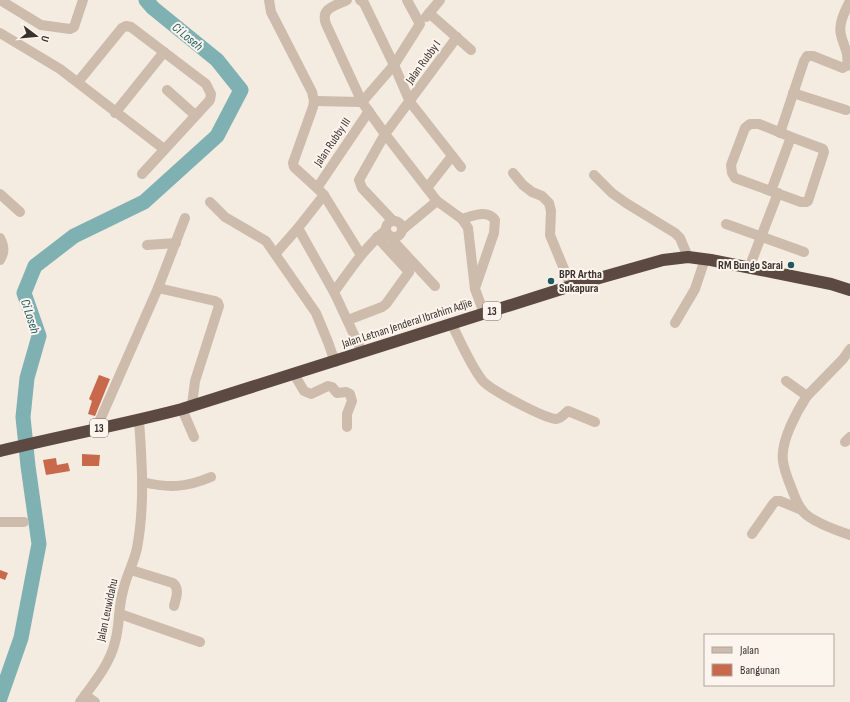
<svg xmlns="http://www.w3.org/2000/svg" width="850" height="702" viewBox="0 0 850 702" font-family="'Sofia Sans Condensed',sans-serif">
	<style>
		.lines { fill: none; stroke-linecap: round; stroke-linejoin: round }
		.river { stroke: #7fb0b2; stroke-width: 15 }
		.building { fill: #c8694b }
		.minor { stroke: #cdbbac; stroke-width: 10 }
		.highway { stroke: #5c4a42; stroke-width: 12 }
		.poi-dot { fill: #1f5a5e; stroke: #fbf5ee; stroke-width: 1.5 }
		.labels { text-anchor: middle; stroke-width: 4; stroke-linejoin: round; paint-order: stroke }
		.shield { fill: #fbf5ee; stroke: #756b66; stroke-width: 1 }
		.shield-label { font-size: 11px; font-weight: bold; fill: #3b302b }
		.street-label { font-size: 12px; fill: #3b302b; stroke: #fbf5ee }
		.poi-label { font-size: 12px; font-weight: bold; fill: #3b302b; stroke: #fbf5ee; text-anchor: end }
		.water-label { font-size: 13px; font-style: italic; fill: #1f5a5e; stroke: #fbf5ee }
	</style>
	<rect width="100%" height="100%" fill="#f4ebe1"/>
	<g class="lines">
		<path class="river" d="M0,698L21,638L39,544L28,466L23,417L27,378L39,336L24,293L35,266L74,236L144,202L217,136L241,90L217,60L153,8L146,0"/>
	</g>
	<g class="building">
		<path d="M99,375L110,379L95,416L88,414L92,401L89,399Z"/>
		<path d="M82,454L100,455L99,466H82Z"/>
		<path d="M56,458L57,465L68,463L70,471L46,475L43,460Z"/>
		<path d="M0,570L8,573L5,580L0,578Z"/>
	</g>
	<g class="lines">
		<g class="minor">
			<path d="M0,0L41,25L70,29L74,27L83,0"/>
			<path d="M269,0L271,12L312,92L314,101L313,107L293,163L294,167L317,188L324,195L361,255"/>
			<path d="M347,0C335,6 320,8 326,24L362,102L385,134L437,201L462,219L468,228L475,289L484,313"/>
			<path d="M360,0L364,3L394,65L410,102L461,167"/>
			<path d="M429,13L471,50"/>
			<path d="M426,17L440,0"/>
			<path d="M0,33L60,69L164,149"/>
			<path d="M847,66C849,51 844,48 841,35C838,24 845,11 850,1"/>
			<path d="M78,82L122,28L126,26L131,27L206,84L211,94L210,100L142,174"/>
			<path d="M167,90L195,115"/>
			<path d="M793,93L846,110"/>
			<path d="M314,101L362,102L394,65L420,24L407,0"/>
			<path d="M115,113L164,52"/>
			<path d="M780,133L804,61L807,56H813L843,68"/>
			<path d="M513,173L523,185L532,192L542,196L549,203L551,211L550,235L571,286"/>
			<path d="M594,175L612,193L626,203L675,233L680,238L688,257"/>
			<path d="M317,188L369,111"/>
			<path d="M427,188L452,156"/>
			<path d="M771,191L791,137L823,149L824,152L808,201L806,202H801L735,178L732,173L731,165L745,128L750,124H759L791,137"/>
			<path d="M0,194L20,212"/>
			<path d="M324,195L298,228L334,292L362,352"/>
			<path d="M210,202L225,217L266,241L316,313L328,342L335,362"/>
			<path d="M462,219C473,216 487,209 495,220L494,233L475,288"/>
			<path d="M393,221L362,188L359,180L385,134L457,37"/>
			<circle cx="394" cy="229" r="8"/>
			<path d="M726,224L804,252"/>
			<path d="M402,230L437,201"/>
			<path d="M390,236L395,243L435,286"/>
			<path d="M0,238C4,246 5,252 0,260"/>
			<path d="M147,245L176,243"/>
			<path d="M276,253L298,228"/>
			<path d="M749,268L778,193"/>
			<path d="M158,288L215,301L218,303L219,306L195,381L192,405"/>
			<path d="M334,292C350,270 365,247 386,230"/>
			<path d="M348,320L382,307L386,304L409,272L377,237"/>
			<path d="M451,323C461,342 469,363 482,380C490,390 544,418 556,419C561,419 565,413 568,411L595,422"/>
			<path d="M675,323L695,289L705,259"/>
			<path d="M294,374L304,391L311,394L328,386L332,387L337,393L346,392L350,394L352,401L347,414V427"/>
			<path d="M786,381L807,396C797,411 780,442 783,461C784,470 788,479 791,487C795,497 799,510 808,516C820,525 836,530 850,535"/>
			<path d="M807,396L843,359L850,349"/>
			<path d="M182,409L194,437"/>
			<path d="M96,429L158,288L185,218"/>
			<path d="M845,442L850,437"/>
			<path d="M142,482C168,488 185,488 211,477"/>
			<path d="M0,522H24"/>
			<path d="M752,534L773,504L776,501H780L802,510"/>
			<path d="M131,570L173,583C180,589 176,598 174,606"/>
			<path d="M120,614L200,642"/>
			<path d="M85,695L95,702"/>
			<path d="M80,702C93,684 110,664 115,642C120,625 118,608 123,591C126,576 134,563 137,548C145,506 142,462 139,420"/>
		</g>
		<path class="highway" d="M0,451C60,436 121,425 182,409L571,286L663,260L688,257L711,260L831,284L850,290"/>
	</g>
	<g class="poi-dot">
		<circle cx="791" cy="265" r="4"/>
		<circle cx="551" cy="281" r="4"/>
	</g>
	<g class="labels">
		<g class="shield">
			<rect x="483" y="302" width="18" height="18" rx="3"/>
			<rect x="90" y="419" width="18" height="18" rx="3"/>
		</g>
		<g class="shield-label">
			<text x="492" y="315">13</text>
			<text x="99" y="432">13</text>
		</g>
		<g class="street-label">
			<text transform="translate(423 62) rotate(-54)" y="4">Jalan Rubby I</text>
			<text transform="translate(332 142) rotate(-56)" y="4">Jalan Rubby III</text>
			<text transform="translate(407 323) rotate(-18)" y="4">Jalan Letnan Jenderal Ibrahim Adjie</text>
			<text transform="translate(107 610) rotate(-78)" y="4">Jalan Leuwidahu</text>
		</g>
		<g class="poi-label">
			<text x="783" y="269">RM Bungo Sarai</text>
			<text x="559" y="278" text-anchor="start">BPR Artha<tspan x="559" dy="14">Sukapura</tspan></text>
		</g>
		<g class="water-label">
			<text transform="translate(188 36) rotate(40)" y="5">Ci Loseh</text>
			<text transform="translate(31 316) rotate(72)" y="5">Ci Loseh</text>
		</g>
	</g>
	<rect x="704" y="634" width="130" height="52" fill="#fbf5ee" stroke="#aea6a0"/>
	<rect x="712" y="647" width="20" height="6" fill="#cdbbac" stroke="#aea6a0"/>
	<text x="740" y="654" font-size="12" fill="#3b302b">Jalan</text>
	<rect x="712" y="664" width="20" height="12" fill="#c8694b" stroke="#aea6a0"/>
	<text x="740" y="674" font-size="12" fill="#3b302b">Bangunan</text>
	<g transform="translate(36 36) rotate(106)" stroke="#fbf5ee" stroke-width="3" paint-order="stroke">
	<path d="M0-3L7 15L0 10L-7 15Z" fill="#3b302b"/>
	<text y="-6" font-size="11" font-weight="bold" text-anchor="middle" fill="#3b302b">U</text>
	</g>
</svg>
